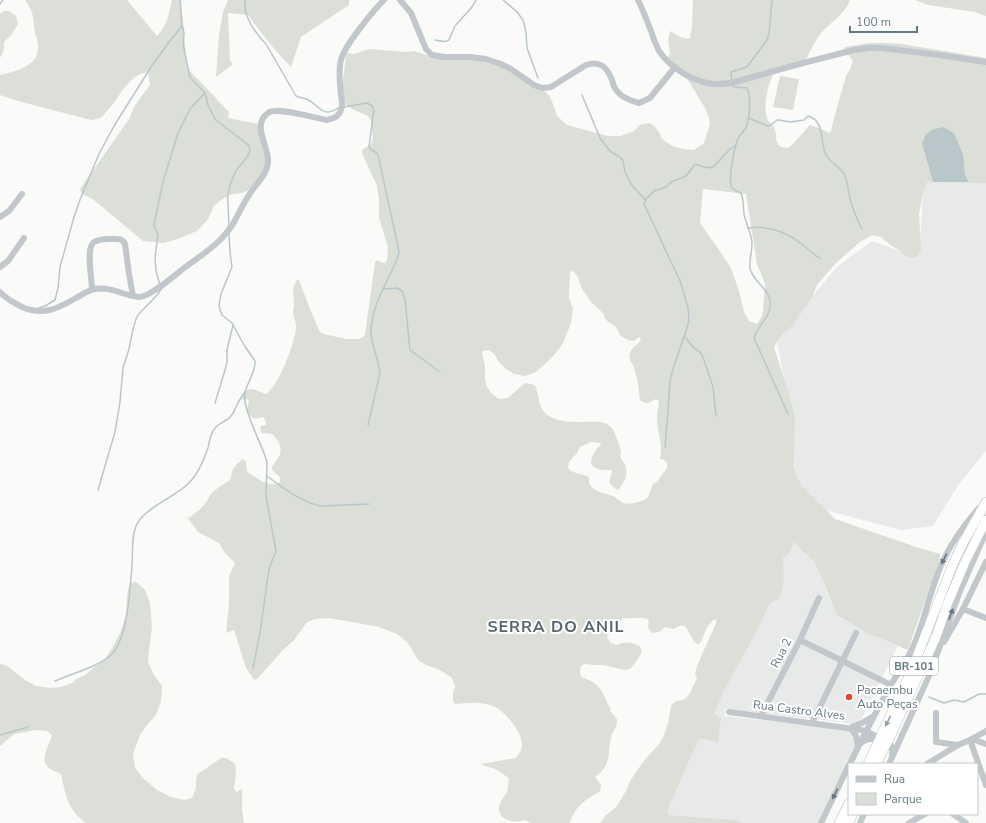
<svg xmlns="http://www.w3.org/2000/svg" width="986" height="823" viewBox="0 0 986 823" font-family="'Nunito Sans',sans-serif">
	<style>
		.built { fill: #e8eae9 }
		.green { fill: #dbdfd7; fill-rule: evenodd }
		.water { fill: #b9c7ca }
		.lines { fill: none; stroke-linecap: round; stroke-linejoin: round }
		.stream { stroke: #b9c7ca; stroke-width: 1.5 }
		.highway-casing { stroke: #b4babd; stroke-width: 10 }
		.minor { stroke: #c1c7ca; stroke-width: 6 }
		.highway { stroke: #fff; stroke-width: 9 }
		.highway-bridge-casing { stroke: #b4babd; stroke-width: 10; stroke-linecap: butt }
		.highway-bridge { stroke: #fff; stroke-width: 9 }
		.oneway { fill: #657982 }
		.oneway2 { fill: #93a1a8 }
		.poi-dot { fill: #e24530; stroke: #fff; stroke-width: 1.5 }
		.labels { text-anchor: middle; stroke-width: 4; stroke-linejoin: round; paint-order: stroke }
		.shield { fill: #fff; stroke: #93a1a8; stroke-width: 1 }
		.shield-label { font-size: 11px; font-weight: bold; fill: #657982 }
		.street-label { font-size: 12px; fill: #657982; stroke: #fff }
		.poi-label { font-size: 12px; fill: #657982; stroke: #fff; text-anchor: start }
		.district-label { font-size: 16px; font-weight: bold; letter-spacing: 1px; fill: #57666e; stroke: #fff }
	</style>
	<rect width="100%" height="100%" fill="#fafaf8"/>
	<g class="built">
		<path d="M924,177L986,181V451L959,484L933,526L901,530L825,510L795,481L794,430L777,341L804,306L837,267L872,241L919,258Z"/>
		<path d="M794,542L803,552L814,561L836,614L868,634L898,646L861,720L854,724L726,709L724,716L845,729L852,732L856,746L819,823H743L738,820L669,815L667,811L699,739H703L718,741L719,734L717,717L714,714L715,710L724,691L759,627L769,605L771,603L776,601L783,587V558L789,553Z"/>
	</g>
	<g class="green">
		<path d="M25,0H127L157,36C167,26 169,13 172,0H181L187,68L229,112L228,118L259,124L266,153L265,170L249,190L242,193L229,195L221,200L214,206L208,219L197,231L180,238L164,243L143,241L94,200L82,194L80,189L129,119L135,105L150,85L148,72C128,74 119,99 107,111C105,113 103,117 100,118C98,119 94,119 91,120L18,101L0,95V75C16,71 40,66 38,45C38,41 36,37 35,33C34,28 34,22 33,17C32,11 29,5 25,0Z"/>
		<path d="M228,0H349V5L301,37L291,67C275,51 261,33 248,15L228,13L230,61L233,64L216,77L219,35L223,12Z"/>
		<path d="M693,0H850C845,15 831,21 821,33C815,41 810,51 806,60C800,63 778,70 775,73C768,79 763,109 767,118C768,122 774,125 775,130C778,139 773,139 781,147L788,148L793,144L810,125L819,128L829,133L831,131L834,118L846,76L850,69L853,61L847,53L843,51L845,47L869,43H886L902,44L986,58V183L927,182L923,194L919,213L921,250L918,257L912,258L905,256L899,250L889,244L881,237L872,235L860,242L835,264L817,285L812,298L799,316L791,327L782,334L774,347L787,388L795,417L794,465L796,475L801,485L835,519L919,548L940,554V558L908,650L879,638L868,634L836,614L830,598L814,561L803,552L794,542L789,553L783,558C783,570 786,587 779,597C777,602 772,601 769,605L759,627L724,691L714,714L721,718L718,742L703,739H699L667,811L669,815L738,820L743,823H600L605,816L617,806L626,791L630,781L643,762L659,744L663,738L668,723L671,706L676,701L683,700L687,697L690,693L697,678L695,674L697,666L717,621L714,619L707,627L701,642L698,645L694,641L685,626C680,625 678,626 674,629L665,627L659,632L652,633L649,630L648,625L649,620C642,616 631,619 623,618L609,633L607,637L610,642L616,645C626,641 630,642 640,646L642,652L636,662L630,669L624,670L603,665H593L585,664L581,666L580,672L581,677C590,680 599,684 603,694C606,699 607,704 611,708L610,711L617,719C617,726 615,728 612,734C606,751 614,764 595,777L601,785L600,791C586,800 575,805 570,823H531L525,820C516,823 500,822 499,809C499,803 504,797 507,792C508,788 508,783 509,779C498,768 493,769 480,764L516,758C519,754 522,750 522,744C522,732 504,710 493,706C480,701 468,703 455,704L453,700V694L455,686L452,678L440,670L426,665L418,660L408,643L397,634L379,627L329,618L316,619L307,622L294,640L283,650L258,678L254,680L246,668L234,630L226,633L229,604V576L235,563L225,553L219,543L198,532L187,517L189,518C195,513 202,509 206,502C209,499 209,495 213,492C219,486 226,484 231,478C232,467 235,467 242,459L246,461C246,463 246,468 247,470C247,473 249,473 251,474C259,480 271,488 280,482V477L272,470C272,464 275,463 278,458C284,450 279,440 272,434L262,433C260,431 260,429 261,426L266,425C266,422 265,419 263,417L255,419L251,417L249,415L247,410L249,400L247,399L243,400L241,399L246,390C248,390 250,389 252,389C253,389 265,394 266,394C278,387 297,339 296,325C296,321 293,317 293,313C293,310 294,307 294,304C294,295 291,288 297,280H299L310,309L320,332L324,334L346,339H359L363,337L365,335L375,262L377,260L383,263L386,262L387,260L388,247L379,218V200L377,186L362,153V150L371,144L373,138L372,132L371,121L368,116L352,109L346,105L342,90L346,54L348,53L354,54L369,49L407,52L414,51L433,57L477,60L498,65L544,91L549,95L553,104L557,116L567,125L608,136H620L634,131L640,125L649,123L652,124L659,132L662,139L672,146L683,149L694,150L704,143L710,124L709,117L704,106L684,74L668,58L670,52L668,41L670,31C676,34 684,41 690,38L692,27ZM922,144L964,156C963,165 964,175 969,182H933ZM703,189L746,194L757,264L765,284L763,311L761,318L757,324L749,321L744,312L739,291L731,268L717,247L700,223ZM573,271L578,277L582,289L592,303L604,314L605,318L608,322L615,326L620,335L624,338L628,340L634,341L639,337L641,339C639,345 631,347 630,353C628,358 631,362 633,365C637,375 639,389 640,400L643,402L648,403L656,399L659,401C658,408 657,414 657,421C658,433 663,447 660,459H663L667,463V468L657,482L653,484C651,488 650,495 647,498C642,502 629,505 623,503C619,501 617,498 613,496C603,493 587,491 589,477C582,473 574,475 568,468L569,462L577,453L580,447L591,442L600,443L601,445C595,449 592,456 591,463C595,471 604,470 612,470V472L609,482L612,486L618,490C624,483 629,474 625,465C624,462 621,460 621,457C619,453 621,455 621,451C621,449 616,437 615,434C610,419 596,422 584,422C573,422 560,422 551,417C537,410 540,396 535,385L525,383L518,389L508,398L499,399L492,394L487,387L485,380V366L483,358L482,351L489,350L495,355L498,361L506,369L514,374L525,376L536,372L542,367L555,354L563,343L571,323L573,309L569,298L570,272Z"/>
		<path d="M915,0H986V16L975,12L928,5Z"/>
		<path d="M3,11H9L16,16L18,24L12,34L4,42V50L0,58V14Z"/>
		<path d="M780,76L799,79L793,110L773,107Z"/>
		<path d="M135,581L145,590L150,603L152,627L149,650L148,662L154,675L162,686L161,701L156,715L147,725L140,735L133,754L135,768L143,778L157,790L171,797L184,800L192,798L196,788V779L198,773L201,772L221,758C226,757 231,761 235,764C237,774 235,779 234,789L236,792L240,790L242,788V809L244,823H86C67,809 66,796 61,774C58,773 55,771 52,770C37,762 49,747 52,735L47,731L36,730L14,734L0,746V664L6,665L25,680L36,686L50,688L61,687L72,683L76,679L85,675L106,658L114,645L121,631L126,614L127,597L129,585Z"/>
	</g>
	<path class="water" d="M943,127C946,129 952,131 954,134C956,137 963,154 964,158C964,166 964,176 969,182H933L922,144L925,136L931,130Z"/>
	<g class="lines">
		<g class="stream">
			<path d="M180,0L182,25L184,33L183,44L189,73V76L205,93L208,105L214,117L216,120L247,144C249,146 250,146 250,150C250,156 239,166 236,171C232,178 226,195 228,203L229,226"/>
			<path d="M245,0C243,16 255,33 266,44L296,96C300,98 302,98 306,99C314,101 319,112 328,112C332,112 337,108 341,107"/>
			<path d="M503,0L517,12L523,20L526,32L527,48L538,78"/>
			<path d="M0,4L3,0"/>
			<path d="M435,40C440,41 445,43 449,40L455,26L472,7L476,0"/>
			<path d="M732,81L731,72L747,67L767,40L769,34L772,0"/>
			<path d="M733,85V86L734,87L747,88C751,96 750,116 747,125C745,131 742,132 739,137C734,145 729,177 731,186C732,190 737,191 741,193C744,200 743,207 744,214C746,224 752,234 752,244C752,252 749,260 750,268C753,284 773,289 770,308C768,319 757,327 754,338L788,414"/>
			<path d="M582,95L600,138L610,151L621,158L623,161L625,172L631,184L646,201"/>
			<path d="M344,107L367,103L372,106L374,111L373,116L369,147C371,151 376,151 378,155L399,251C398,262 390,273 386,283C379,296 373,312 371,327C369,339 379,360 380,373L368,425"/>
			<path d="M748,118L768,126L771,125L777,120H779L790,122L804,120L808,116C825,121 820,140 825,153C829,163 842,167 845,176C848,183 848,191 850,198C852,209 857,219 862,229"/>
			<path d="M748,228C768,225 787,232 803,245C810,250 813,255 820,258"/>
			<path d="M229,234L230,252L232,267L221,294L219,305L220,310L222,315L232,323L244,345L255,361C256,372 247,382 245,393C242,406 259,440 264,453L267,462L266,496L276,551L269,569L260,633L253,668"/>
			<path d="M160,285L156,271L155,258L158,234L154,226V224L163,182L170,159L178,133L190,109L205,93"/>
			<path d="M383,289L397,288L402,291L405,299L410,350L440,372"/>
			<path d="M38,308L45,306L55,300L58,288L60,267L74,217L81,197L99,154L114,126L151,67L169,42L182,26"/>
			<path d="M684,336L694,348L700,352L703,357L713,387L716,416"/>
			<path d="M215,403L225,370L227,362V350L233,325"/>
			<path d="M665,447L668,411L670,380L674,366L687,328L689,320L688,307L680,281L644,204L646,199L654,191L666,187L671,182L686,176L695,164L704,167L710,168L714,166L730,149L736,145"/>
			<path d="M267,476C283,488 301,502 321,506L369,504"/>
			<path d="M98,490L115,432L120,402L123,368L129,349L133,329L136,319L138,315L158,294L161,289"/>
			<path d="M55,681C73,673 95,668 110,656C128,641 130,588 132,566C133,553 131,535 137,524C146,507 175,497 189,483C198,474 204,460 208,448C209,443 210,436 213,431C217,423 226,422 231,416C234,413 235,408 237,405C239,400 242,396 245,392"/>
			<path d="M929,697L944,703L954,700L964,702L979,694H986"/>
			<path d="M0,735L28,727"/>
		</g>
		<defs>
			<g id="highway">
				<path d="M881,736L911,672L953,564L963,543L986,502"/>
				<path d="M889,739L936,637L947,605L965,562L986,520"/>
				<path d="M868,764L875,749"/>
				<path d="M877,764L882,752"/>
				<path d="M839,823L849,803"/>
				<path d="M848,823L853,814"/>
			</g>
		</defs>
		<use href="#highway" class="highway-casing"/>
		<g class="minor">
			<path d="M400,0L411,13L426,49L432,55L444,57H470L486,59L501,64L511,69L534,85L542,88L551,87L586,65C600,60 607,67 612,80C613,84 614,88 617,91C622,98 631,101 639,103L650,98L675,67"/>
			<path d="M638,0C643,10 647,21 651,31C653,38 656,45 659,51C670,67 689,79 707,83C716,85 726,84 735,82L803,63L854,50L869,48H882L939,55L986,62"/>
			<path d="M0,217L9,211L22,194"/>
			<path d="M0,267L8,261L24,238"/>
			<path d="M92,289C92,279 86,250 93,243C97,239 106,239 111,239C117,239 122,238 125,244L129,274L133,296"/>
			<path d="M0,292C6,299 14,303 22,307C43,316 57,309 76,298C82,295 88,290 95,289C110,286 124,296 139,297C150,297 175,275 184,268C196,259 209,251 220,240C225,235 229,230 233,224C239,213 244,202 251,192C257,183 268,173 268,161C269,146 251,125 268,113C276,106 315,118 327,120C333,119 339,116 341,110C343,106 342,100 341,95C340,84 338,71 341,60C344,46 373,11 384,0"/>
			<path d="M963,609L986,618"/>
			<path d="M800,640L891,685"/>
			<path d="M944,642L963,609L986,562"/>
			<path d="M729,712L861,730C866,731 888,741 891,745C893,748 892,751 892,755"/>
			<path d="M936,713V742L958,745"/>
			<path d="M761,716L800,640L819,598"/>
			<path d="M812,723L856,633"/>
			<path d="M852,727L862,723L872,717"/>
			<path d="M851,728L856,736L858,746"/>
			<path d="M972,739L986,744"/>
			<path d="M970,740L986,785"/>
			<path d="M860,743L868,739H879"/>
			<path d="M850,764C862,738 876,712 890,686C898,673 907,661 913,647C925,620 930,590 942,563C951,543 964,525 979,508"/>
			<path d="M889,764L929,676L960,591L986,532"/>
			<path d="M927,764L958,745L970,740L986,731"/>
			<path d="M953,814L966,823"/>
			<path d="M821,823L849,765"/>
			<path d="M860,823L864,814"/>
			<path d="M909,823L925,814"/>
		</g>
		<use href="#highway" class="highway"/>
		<defs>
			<g id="highway-bridge">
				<path d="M875,749L881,736"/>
				<path d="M882,752L889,739"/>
			</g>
		</defs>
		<use href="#highway-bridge" class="highway-bridge-casing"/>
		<use href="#highway-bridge" class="highway-bridge"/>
	</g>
	<defs><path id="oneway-solid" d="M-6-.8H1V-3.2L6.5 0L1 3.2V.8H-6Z"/></defs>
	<g class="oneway">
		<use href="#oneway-solid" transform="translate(944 559) rotate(116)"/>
		<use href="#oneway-solid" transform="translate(951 614) rotate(-70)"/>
		<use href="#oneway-solid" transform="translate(835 794) rotate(116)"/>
	</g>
	<use class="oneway2" href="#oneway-solid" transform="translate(888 721) rotate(116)"/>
	<circle class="poi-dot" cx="849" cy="697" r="4"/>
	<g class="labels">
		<rect class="shield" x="890" y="657" width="48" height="18" rx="3"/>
		<g class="shield-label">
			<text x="914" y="670">BR-101</text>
		</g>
		<g class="street-label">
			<text transform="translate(781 653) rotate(-63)" y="4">Rua 2</text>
			<text transform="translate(799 710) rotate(7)" y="4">Rua Castro Alves</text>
		</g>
		<g class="poi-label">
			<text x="857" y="694">Pacaembu<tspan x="857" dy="14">Auto Peças</tspan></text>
		</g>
		<g class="district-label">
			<text x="556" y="632">SERRA DO ANIL</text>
		</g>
	</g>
	<rect x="848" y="763" width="130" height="52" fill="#ffffff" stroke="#c1c9cd"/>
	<rect x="856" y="776" width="20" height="6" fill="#c1c7ca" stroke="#c1c9cd"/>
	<text x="884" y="783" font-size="12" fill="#657982">Rua</text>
	<rect x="856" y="793" width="20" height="12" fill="#dbdfd7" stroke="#c1c9cd"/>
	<text x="884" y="803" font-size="12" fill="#657982">Parque</text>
	<path d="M850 26v6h67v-6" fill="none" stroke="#657982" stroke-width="2"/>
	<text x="856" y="26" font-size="12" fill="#657982" stroke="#ffffff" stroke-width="3" paint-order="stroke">100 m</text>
</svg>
